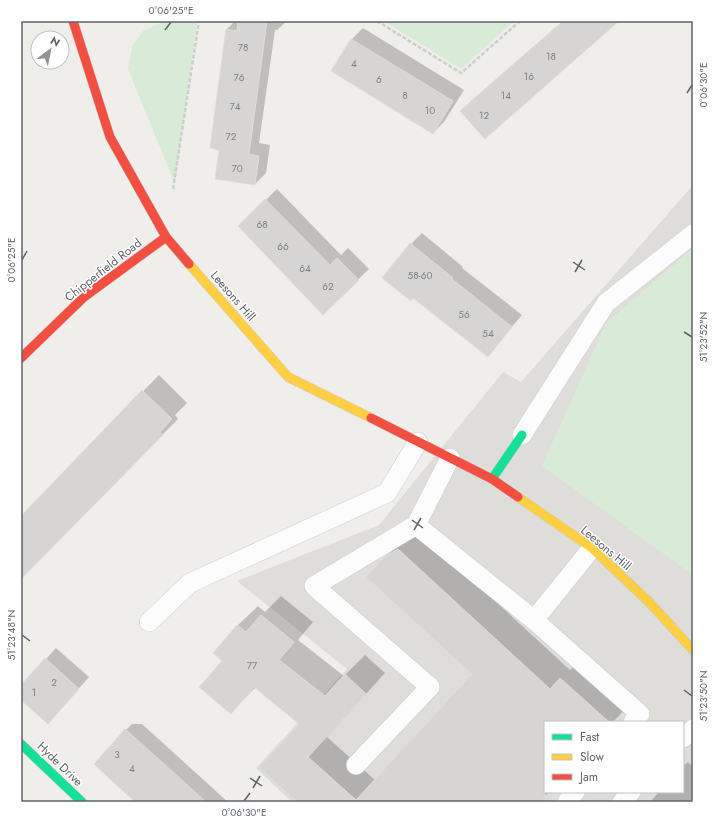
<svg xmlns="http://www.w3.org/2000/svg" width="714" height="823" viewBox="0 0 714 823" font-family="Jost,sans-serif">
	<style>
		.industrial { fill: #dfddda; fill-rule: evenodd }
		.green { fill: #d8ebd6 }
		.shadow { fill: #0003 }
		.building { fill: #d6d5d3; stroke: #deddd9 }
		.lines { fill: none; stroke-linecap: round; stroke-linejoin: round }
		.lane-casing { stroke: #cbcccc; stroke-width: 20 }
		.fast-casing { stroke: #cacacb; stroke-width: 10 }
		.slow-casing { stroke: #cacacb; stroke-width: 10 }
		.jam-casing { stroke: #cacacb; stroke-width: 10 }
		.path { stroke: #cacfcc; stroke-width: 2.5; stroke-dasharray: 4 2; stroke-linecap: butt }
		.lane { stroke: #fdfcfc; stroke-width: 19 }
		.fast { stroke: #16e098; stroke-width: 9 }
		.slow { stroke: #ffcf43; stroke-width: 9 }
		.jam { stroke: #f24e42; stroke-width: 9 }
		.ticks { fill: none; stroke: #5f6368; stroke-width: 1.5 }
		.labels { text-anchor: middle; stroke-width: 3; stroke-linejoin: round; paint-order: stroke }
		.number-label { font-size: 10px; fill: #7e8184 }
		.street-label { font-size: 12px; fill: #5f6368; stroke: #fff }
		.neatline { fill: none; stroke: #5f6368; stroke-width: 1.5 }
		.ticks-label { font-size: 10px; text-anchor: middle; fill: #5f6368 }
	</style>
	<rect width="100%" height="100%" fill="#efeeea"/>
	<path class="industrial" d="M693,185V802H292L256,768L347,669L237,581L379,525L503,372L521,382ZM545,722H683V792H545Z"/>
	<g class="green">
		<path d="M164,21H197L175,184L128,69L132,47L143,31Z"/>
		<path d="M384,21H514L461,69Z"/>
		<path d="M693,248V575L542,466L606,323Z"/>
	</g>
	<g class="shadow">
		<path d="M235,21H287L277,30H275L259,143L270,145L266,173L255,184L220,149L227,29Z"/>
		<path d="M563,21H618L462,111L472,100Z"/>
		<path d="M363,28L464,90L444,122L433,133L332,71L352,39Z"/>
		<path d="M277,189L341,255L348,248L369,269L323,313L239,226Z"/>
		<path d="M422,233L463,267L462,268L522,315L487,356L411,244Z"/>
		<path d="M159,375L187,403L175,415L178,419L24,575L21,572V517Z"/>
		<path d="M418,530L570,670L581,659L630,704L613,722H545V792H549L539,802H299L301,724L256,687L231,712L223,661L215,653L238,625L258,606L265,612L281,596L313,622L298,640L344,676L365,655L385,673L327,737L375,780L473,674L385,558L405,538Z"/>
		<path d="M56,648L89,677L63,706L21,698V687Z"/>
		<path d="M132,724H142L228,802H136L121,735Z"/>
		<path d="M688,762L693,767V802H650L659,792H683V766Z"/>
	</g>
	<g class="building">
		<path d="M238,21H267L249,154L259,156L255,185L215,179L219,150L210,148L226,29L237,31Z"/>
		<path d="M564,21H619L485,139L460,111Z"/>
		<path d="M351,39L453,101L433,134L331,71Z"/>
		<path d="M265,199L330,265L337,258L359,280L323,315L238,226Z"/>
		<path d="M410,243L453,278L452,279L512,327L488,357L413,298L411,301L382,278Z"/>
		<path d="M142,390L172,419L160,432L163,435L21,579V516Z"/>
		<path d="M398,549L550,689L560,678L609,722H545V802H297L259,767L299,724L254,687L231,714L199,687L222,661L213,653L237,625L246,632L261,615L294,642L279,660L325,696L345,674L366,694L308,757L356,800L472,674L366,577L384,557Z"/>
		<path d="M45,658L79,689L48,724L21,700V685Z"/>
		<path d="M125,729L173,772L206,802H135L94,764Z"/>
	</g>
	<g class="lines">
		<defs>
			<g id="lane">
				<path d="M522,435L606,303L693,234"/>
				<path d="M416,525L534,620"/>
				<path d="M592,548L534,620L640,714L633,722"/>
				<path d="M149,622L190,583L387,493L418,442"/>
				<path d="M683,738L693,729"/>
				<path d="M356,765L430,687L314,586L416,525L450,458"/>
				<path d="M567,802L575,792"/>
				<path d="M622,802L631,792"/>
			</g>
			<g id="fast">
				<path d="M492,479L522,435"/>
				<path d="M21,744L82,802"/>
			</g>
			<g id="slow">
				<path d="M189,264L288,377L371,418"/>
				<path d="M518,497L592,548L649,602L693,650"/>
			</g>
			<g id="jam">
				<path d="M73,21L110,137L166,237L189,264"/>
				<path d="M21,358L84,297L166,237"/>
				<path d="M371,418L492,479L518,497"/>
			</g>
		</defs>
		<use href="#lane" class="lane-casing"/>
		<use href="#fast" class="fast-casing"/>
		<use href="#slow" class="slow-casing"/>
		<use href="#jam" class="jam-casing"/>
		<g class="path">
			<path d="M377,21L461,73L520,21"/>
			<path d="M173,189L199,21"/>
		</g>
		<use href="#lane" class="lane"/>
		<use href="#fast" class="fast"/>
		<use href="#slow" class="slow"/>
		<use href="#jam" class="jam"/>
	</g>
	<path class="ticks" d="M165,30L171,22M687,93L692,85M22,260L27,251M573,262L585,270M575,272L582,260M684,332L692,337M412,520L423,528M414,530L421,518M22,635L30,641M684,690L692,696M250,778L262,786M253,788L260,776M244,801L250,793"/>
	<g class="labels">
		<g class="number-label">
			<text x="243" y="51">78</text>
			<text x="551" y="60">18</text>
			<text x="354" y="67">4</text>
			<text x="529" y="80">16</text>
			<text x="239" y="81">76</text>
			<text x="379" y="83">6</text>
			<text x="405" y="99">8</text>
			<text x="506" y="99">14</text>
			<text x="235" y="110">74</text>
			<text x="430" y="114">10</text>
			<text x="484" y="119">12</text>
			<text x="231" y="140">72</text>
			<text x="237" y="172">70</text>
			<text x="262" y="228">68</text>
			<text x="283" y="250">66</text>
			<text x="305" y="272">64</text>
			<text x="420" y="279">58-60</text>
			<text x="328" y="290">62</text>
			<text x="464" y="318">56</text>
			<text x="488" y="337">54</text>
			<text x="252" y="669">77</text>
			<text x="54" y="686">2</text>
			<text x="34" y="696">1</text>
			<text x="117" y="758">3</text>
			<text x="132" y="772">4</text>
		</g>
		<g class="street-label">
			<text transform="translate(103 270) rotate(-38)" y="4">Chipperfield Road</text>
			<text transform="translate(233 296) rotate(49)" y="4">Leesons Hill</text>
			<text transform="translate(606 548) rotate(40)" y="4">Leesons Hill</text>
			<text transform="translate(60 764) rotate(44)" y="4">Hyde Drive</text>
		</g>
	</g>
	<rect width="714" height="823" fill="none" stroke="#ffffff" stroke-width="44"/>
	<rect x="544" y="721" width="140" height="72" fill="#ffffff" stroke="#bfc1c3"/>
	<rect x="552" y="734" width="20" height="6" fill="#16e098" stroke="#bfc1c3"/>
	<text x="580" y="741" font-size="12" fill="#5f6368">Fast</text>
	<rect x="552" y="754" width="20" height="6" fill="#ffcf43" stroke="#bfc1c3"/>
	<text x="580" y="761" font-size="12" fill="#5f6368">Slow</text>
	<rect x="552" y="774" width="20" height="6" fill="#f24e42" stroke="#bfc1c3"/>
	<text x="580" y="781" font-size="12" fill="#5f6368">Jam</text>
	<g transform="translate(50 50) rotate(32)"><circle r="19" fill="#ffffff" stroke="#bfc1c3"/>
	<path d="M0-3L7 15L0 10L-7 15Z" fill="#919496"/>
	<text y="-6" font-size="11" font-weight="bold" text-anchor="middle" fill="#5f6368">N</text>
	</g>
	<rect x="22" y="22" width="670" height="779" class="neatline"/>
	<g class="ticks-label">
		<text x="171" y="14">0°06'25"E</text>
		<text transform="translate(703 85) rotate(-90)" y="4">0°06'30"E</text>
		<text transform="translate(11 260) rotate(-90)" y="4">0°06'25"E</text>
		<text transform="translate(703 337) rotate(-90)" y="4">51°23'52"N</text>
		<text transform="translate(11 635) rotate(-90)" y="4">51°23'48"N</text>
		<text transform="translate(703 696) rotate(-90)" y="4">51°23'50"N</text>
		<text x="244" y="816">0°06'30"E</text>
	</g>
</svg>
